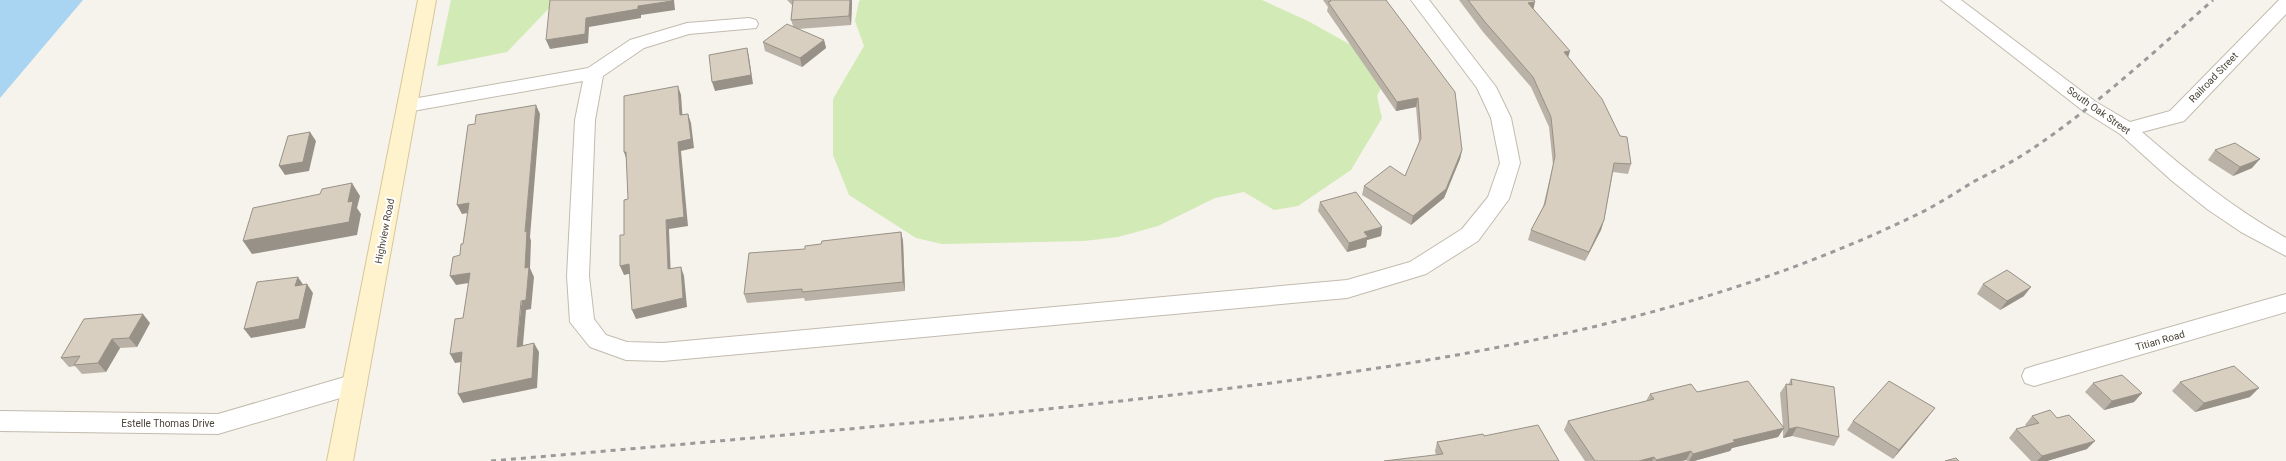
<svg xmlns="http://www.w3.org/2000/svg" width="2286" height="461" viewBox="0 0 2286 461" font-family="Roboto,sans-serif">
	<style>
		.green { fill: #d2eab5 }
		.water { fill: #a9d4f2 }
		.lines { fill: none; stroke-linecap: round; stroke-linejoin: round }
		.street-casing { stroke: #c2bbae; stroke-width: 2 }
		.secondary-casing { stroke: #d6c79b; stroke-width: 2 }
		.street { fill: #fff; fill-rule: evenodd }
		.secondary { fill: #fff3cd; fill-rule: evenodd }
		.rail { stroke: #9a9a9a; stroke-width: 3; stroke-dasharray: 5 5; stroke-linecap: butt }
		.wall { fill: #bab2a6 }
		.shaded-wall { fill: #979187 }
		.building { fill: #d8cfc1; stroke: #979187 }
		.labels { text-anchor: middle; stroke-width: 4; stroke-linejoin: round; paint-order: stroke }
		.street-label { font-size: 10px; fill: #4b4439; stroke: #fff }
	</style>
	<rect width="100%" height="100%" fill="#f6f3ec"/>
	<g class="green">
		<path d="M451,0H557L507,52L437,66Z"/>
		<path d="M861,0H1262L1308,21L1360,50L1383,84L1377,96L1382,118L1351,170L1298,206L1274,210L1244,192L1215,198L1158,226L1118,237L1084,241L942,244L916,238L849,195L833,155V99L864,46L855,21L859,1Z"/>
	</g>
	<path class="water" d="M0,0H83L0,98Z"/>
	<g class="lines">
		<defs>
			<g id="street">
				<path d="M1411,0H1429L1496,87L1511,118L1520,163L1509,199L1478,241L1426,274L1347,298L663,361L626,360L590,347L570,322L567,276L575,120L583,81L407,112L400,110L397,106L400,102L407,100L588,68L630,40L687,23L749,18L756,20L758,24L756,28L689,34L644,48L603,76L595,120L589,276L594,319L606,335L627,342L663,343L1347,280L1410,262L1462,229L1488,197L1500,163L1491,118L1477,88Z"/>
				<path d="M1941,0H1961L2096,102L2130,122L2170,111L2279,0H2286V14L2184,121L2142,132C2188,172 2233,208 2286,238V256L2241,232L2207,209L2171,180L2120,134L2082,110Z"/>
				<path d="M2286,294V312L2034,386L2025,383L2022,376L2025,369L2034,366Z"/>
				<path d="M355,374L364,377L367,384L364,391L218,434L0,431V411L218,414Z"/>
			</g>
			<path id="secondary" d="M418,0H436L353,461H327Z"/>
		</defs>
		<use href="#street" class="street-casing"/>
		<use href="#secondary" class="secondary-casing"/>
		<use href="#street" class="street"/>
		<use href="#secondary" class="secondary"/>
		<path class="rail" d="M491,461C710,442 929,423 1147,398C1409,368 1678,331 1918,214C1937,205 1955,193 1973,182C1992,172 2011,163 2029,151C2095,107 2154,52 2213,0"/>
	</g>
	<g class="wall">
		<path d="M787,0H852V4L851,25L798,29L824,40L826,48L802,67L765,51L763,42L793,26L791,20L793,6Z"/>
		<path d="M1323,0H1386L1462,150L1460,159L1444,198L1411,225L1362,195L1364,186L1405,176L1419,143L1416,107L1396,111L1327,11L1328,7Z"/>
		<path d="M1459,0H1534L1533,9L1568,57L1631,164L1628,174L1613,172L1604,220L1601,230L1585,261L1528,240L1531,230L1543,207L1553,165L1549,127L1531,87L1483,32Z"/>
		<path d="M2215,150L2252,168L2233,176L2208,160Z"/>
		<path d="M1320,202L1382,227L1381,236L1367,240L1366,247L1347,252L1318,211Z"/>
		<path d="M901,232L903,241L905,291L805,301L804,298L747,303L744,294L805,249L821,244Z"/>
		<path d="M1983,284L2024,296L2000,310L1977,294Z"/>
		<path d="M150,323L137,347L120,348L106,372L82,374L75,366L69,367L61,358Z"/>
		<path d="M1791,379L1839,437L1834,446L1792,436L1783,438V429L1778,437L1732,448L1730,451L1694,461H1687L1686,460L1682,461H1585L1564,430L1568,421L1646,401L1650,394L1783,427L1780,393L1786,384L1788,385Z"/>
		<path d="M2180,382L2250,397L2195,412L2172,391Z"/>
		<path d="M2093,383L2142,393L2134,402L2104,410L2085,392Z"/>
		<path d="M2032,416L2087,449L2047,461H2031L2009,438L2016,429L2026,426L2025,425Z"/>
		<path d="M1928,417L1893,459L1847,430L1853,421Z"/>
		<path d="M1484,436L1559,461L1436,455L1435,451L1437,442Z"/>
	</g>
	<g class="shaded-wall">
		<path d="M672,0H674L675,10L641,15V18L589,27L588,43L550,49L546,40L586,18L638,6Z"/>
		<path d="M850,0H852V4L851,25L849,16Z"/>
		<path d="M1535,2L1533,11L1528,3Z"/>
		<path d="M824,40L826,48L802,67L800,58Z"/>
		<path d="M747,48L749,57L753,84L715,91L712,82Z"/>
		<path d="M1570,51L1567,61L1564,52Z"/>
		<path d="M678,86L681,95L683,124L680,115Z"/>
		<path d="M1418,98L1416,107L1396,111L1397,102Z"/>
		<path d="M536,105L540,114L530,237L531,241L530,268L534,277L531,309L526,310L522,356L517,347L525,268V232Z"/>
		<path d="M688,114L691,123L694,148L681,151L688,226L669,229L671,279L668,269L666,220L678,142Z"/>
		<path d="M310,132L316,141L309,171L285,175L279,166Z"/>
		<path d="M1462,150L1460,159L1444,198L1411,225L1413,216Z"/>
		<path d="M624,152H626L627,161Z"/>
		<path d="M2260,159L2252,168L2233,176L2240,167Z"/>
		<path d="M352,183L360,196L357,208L361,214L357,235L252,254L243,241L348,202Z"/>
		<path d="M469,203L474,212L462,214L457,205Z"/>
		<path d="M1604,220L1601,230L1585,261L1589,252Z"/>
		<path d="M1382,227L1381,236L1367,240L1366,247L1347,252L1349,243L1364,232Z"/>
		<path d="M901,232L903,241L905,291L903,282Z"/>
		<path d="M629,264L633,273L624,275L620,266Z"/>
		<path d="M681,267L684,276L687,307L636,319L632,310Z"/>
		<path d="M470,273L475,282L456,285L450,276Z"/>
		<path d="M298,277L304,286H295Z"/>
		<path d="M307,284L313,293L305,328L251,338L244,329Z"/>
		<path d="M2031,287L2024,296L2000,310L2007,301Z"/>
		<path d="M143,314L150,323L137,347L129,338Z"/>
		<path d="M112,339L120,348L106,372L98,363Z"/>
		<path d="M534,343L539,352L537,388L463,403L458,394Z"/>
		<path d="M462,352L468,361L455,363L450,354Z"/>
		<path d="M2259,388L2250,397L2195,412L2204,403Z"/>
		<path d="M2142,393L2134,402L2104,410L2112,401Z"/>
		<path d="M1935,408L1928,417L1893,459L1899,450Z"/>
		<path d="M1797,427L1792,436L1783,438L1789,429Z"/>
		<path d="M1784,428L1778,437L1732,448L1730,451L1694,461H1689L1693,454L1733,440Z"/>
		<path d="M2095,441L2087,449L2047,461H2037L2042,456Z"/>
		<path d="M1691,451L1686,460L1682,461H1656V460Z"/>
		<path d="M1654,457L1652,461H1639Z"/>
	</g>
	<g class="building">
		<path d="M550,0H672V1L638,6V9L586,18L585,34L546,40Z"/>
		<path d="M793,0H850L849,16L791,20L793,1Z"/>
		<path d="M1330,0H1386L1455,92L1462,150L1446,189L1413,216L1364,186L1390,166L1405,176L1421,138L1418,98L1397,102L1328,2L1331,1Z"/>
		<path d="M1468,0H1534L1535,2L1528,3L1570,51L1564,52L1602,99L1620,136L1627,137L1631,164L1614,163L1604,220L1589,252L1531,230L1545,204L1555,156L1551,117L1533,77L1485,22Z"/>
		<path d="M787,24L824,40L800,58L763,42Z"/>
		<path d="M747,48L751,75L712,82L709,55Z"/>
		<path d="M678,86L680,115L688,114L691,139L678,142L684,217L666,220L668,269L681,267L683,298L632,310L629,264L620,266V235H624V200L628,199L626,152H624V96Z"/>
		<path d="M536,105L525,232L527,231L525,268L529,267L526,300L521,301L517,347L534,343L532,378L458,394L462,352L450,354L455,319L463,318L470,273L450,276L453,257L460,255L461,244H463L469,203L457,205L468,125L475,124L476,115Z"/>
		<path d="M310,132L303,162L279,166L288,136Z"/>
		<path d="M2235,143L2260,159L2240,167L2215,150Z"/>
		<path d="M352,183L348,202L353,201L349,222L243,241L253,208L320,194L322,189Z"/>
		<path d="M1356,192L1382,227L1364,232L1368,237L1349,243L1320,202Z"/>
		<path d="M901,232L903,282L802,292V289L744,294L749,253L805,249V246L821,244L822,241Z"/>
		<path d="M2007,270L2031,287L2007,301L1983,284Z"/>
		<path d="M298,277L295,286L307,284L299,319L244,329L257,282Z"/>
		<path d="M143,314L129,338L112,339L98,363L74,365L80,356L61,358L84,319Z"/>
		<path d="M2234,366L2259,388L2204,403L2180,382Z"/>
		<path d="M2122,375L2142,393L2112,401L2093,383Z"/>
		<path d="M1791,379L1834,387L1839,437L1797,427L1789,429L1786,384L1792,385Z"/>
		<path d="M1748,381L1784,428L1733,440L1735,442L1693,454L1691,451L1656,460L1654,457L1639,461H1595L1568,421L1654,399L1650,394L1691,384L1697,392Z"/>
		<path d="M1889,381L1935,408L1899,450L1853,421Z"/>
		<path d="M2050,410L2057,418L2069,415L2095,441L2042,456L2016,429L2039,423L2032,416Z"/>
		<path d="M1538,425L1559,461H1384L1443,454L1437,442L1483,434L1484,436Z"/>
		<path d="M1956,458L1959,461H1945Z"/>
	</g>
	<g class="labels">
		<g class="street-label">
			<text transform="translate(2213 77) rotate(-46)" y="4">Railroad Street</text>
			<text transform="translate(2099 110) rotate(35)" y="4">South Oak Street</text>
			<text transform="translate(384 231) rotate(-79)" y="4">Highview Road</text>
			<text transform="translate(2160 340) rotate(-16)" y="4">Titian Road</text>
			<text x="168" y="427">Estelle Thomas Drive</text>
		</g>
	</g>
</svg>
